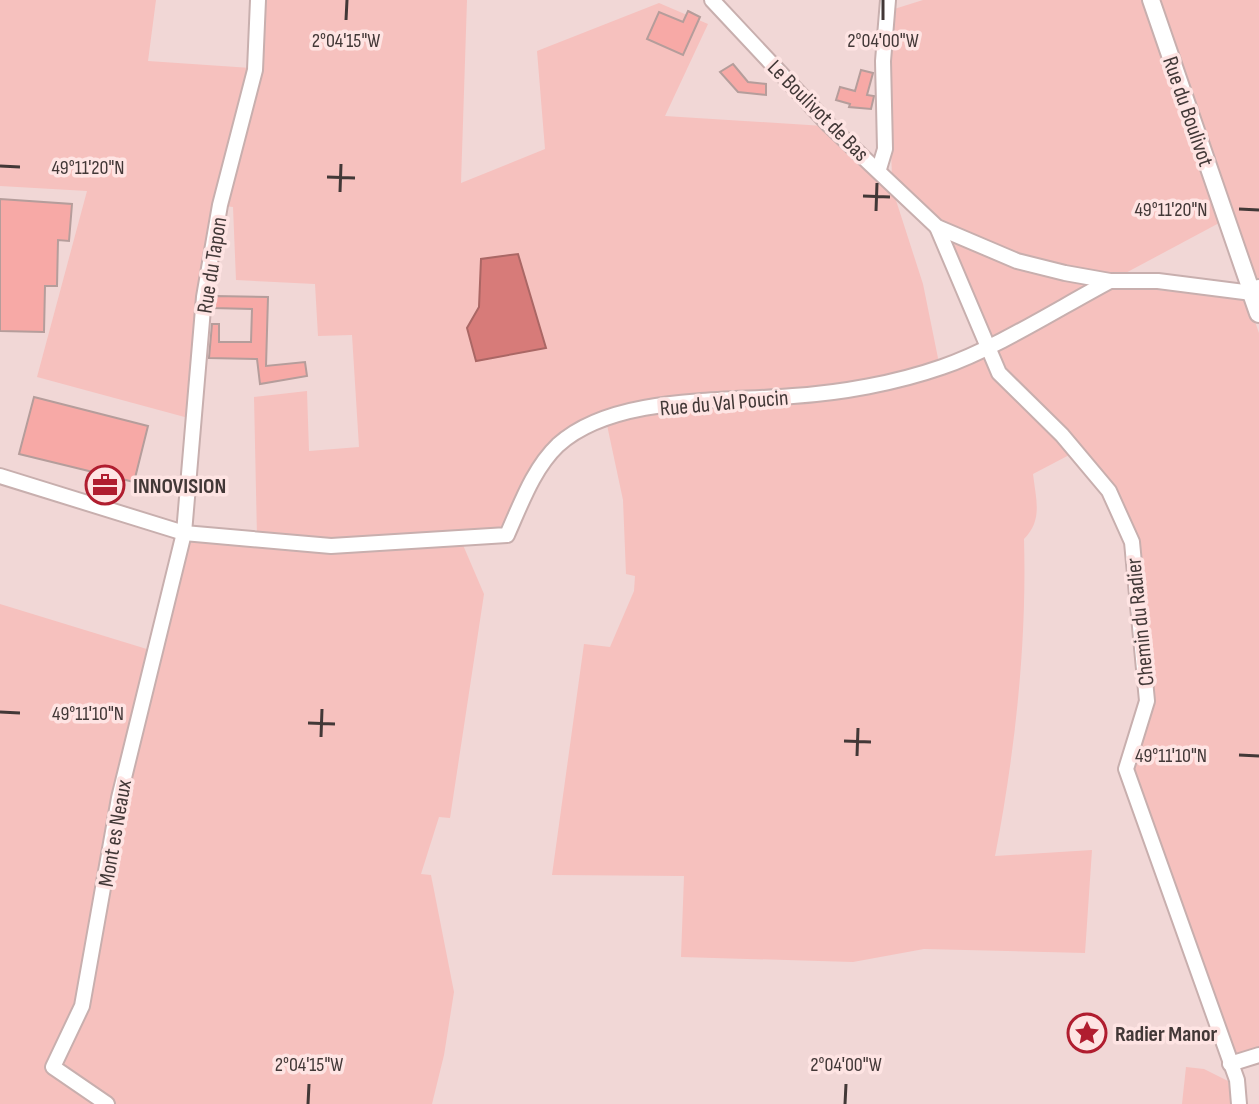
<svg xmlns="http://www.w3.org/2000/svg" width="1259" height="1104" viewBox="0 0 1259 1104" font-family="'Sofia Sans Condensed',sans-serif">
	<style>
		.green { fill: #f6c1be }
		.water { fill: #d77b79; stroke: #aa6765; stroke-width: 2 }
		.building { fill: #f7a9a6; stroke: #b59d9b; stroke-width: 2 }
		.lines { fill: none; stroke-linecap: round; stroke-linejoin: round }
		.minor-casing { stroke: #c8afae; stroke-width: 18 }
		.tertiary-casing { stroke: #c8afae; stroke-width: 20 }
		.secondary-casing { stroke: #c8afae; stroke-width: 22 }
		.minor { stroke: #fff; stroke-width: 14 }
		.tertiary { stroke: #fff; stroke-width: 16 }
		.secondary { stroke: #fff; stroke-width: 18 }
		.ticks { fill: none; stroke: #423837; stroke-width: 3 }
		.labels { text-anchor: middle; stroke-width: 7; stroke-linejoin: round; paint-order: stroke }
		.street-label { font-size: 22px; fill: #423837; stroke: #fee4e3 }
		.poi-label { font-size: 22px; font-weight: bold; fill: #423837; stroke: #fee4e3; text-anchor: start }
		.ticks-label { font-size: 20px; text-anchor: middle; fill: #423837; stroke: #fee4e3; stroke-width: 7; stroke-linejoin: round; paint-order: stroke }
	</style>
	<rect width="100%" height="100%" fill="#f1d7d6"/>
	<g class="green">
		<path d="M0,0H156L148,61L251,68L233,137L192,419L37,377L87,191L0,186Z"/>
		<path d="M261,0H467L461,183L545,149L537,51L659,3L708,24L665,116L824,126L893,191L923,284L939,363L841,385L678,397L552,444L529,470L507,523L498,528L354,540L257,537L254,397L307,391L309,451L359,447L352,335L318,336L315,284L236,280L233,207L224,206L262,57Z"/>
		<path d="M923,0H1144L1221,222L1120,276L1024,260L940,222L892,178L888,61L891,10Z"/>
		<path d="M1157,0H1259V282H1255Z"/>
		<path d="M943,234C997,260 1037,274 1096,283L987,341Z"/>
		<path d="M1117,286L1247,299L1259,333V1048L1235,1056L1133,777L1134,761L1154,704L1137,542L1110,484L1006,373L992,348Z"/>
		<path d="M983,356L1000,380L1073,453L1033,474C1036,500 1043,520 1024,539C1027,645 1015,752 995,856L1092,850L1085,953L924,949L853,962L681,957L684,876L552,875L584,644L610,647L634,591L635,576L626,574L623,500L607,425C684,404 747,409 825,401C878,396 934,376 983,356Z"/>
		<path d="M187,540L345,553L463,545L484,594L450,818L439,817L421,874L431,875L454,992L444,1055L432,1104H115L59,1065L85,1008L131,764Z"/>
		<path d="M0,604L150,650L79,1005L44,1069L96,1104H0Z"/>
		<path d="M1186,1067L1204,1069L1228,1081L1232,1104H1182Z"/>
	</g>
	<path class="water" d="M518,254L546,348L476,361L467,328L479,307L481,259Z"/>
	<g class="building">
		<path d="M688,11L700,17L683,55L647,39L659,12L683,22Z"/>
		<path d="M733,64L748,82L766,84V95L738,92L720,72Z"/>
		<path d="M861,70L873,73L867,95L874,96L871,109L849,107L850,104L836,100L840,87L855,91Z"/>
		<path d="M0,199L72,204L69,241L58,240L57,286H45L44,332L0,331Z"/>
		<path d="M214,296L268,297L266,366L305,362L307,376L260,384L257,359L209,358L212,324H219V342H251L252,309L213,308Z"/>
		<path d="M34,397L148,426L134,482L19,454Z"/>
	</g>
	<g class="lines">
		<defs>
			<g id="minor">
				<path d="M712,0L829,125L937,227L1017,261L1065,273L1110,281H1158L1252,293"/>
				<path d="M879,169L885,149L883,61L888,0"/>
				<path d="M937,227L999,373L1062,435L1109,491L1132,542L1147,701L1126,769L1237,1080L1239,1104"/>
				<path d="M0,476L184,533L331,546L507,535C521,504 533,469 558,445C613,395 723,402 793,396C841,393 896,383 942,367C995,349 1059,308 1110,281"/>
				<path d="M1230,1064L1259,1055"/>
				<path d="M107,1104L53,1067L82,1006L119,798L184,533L204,297L220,205L255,70L258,0"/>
			</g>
			<path id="tertiary" d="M1151,0L1252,293"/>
			<path id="secondary" d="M1259,289L1252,293L1259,313"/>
		</defs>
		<use href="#minor" class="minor-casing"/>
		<use href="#tertiary" class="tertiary-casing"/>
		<use href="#secondary" class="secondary-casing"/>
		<use href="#minor" class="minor"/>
		<use href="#tertiary" class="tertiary"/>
		<use href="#secondary" class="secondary"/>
	</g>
	<path class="ticks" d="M346,20L347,0M883,20V0M0,166L20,167M327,177L355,178M340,192L341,164M863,196L890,197M1239,209L1259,210M876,211L877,183M0,712L20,713M308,723L335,724M321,737L322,709M844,741L871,742M1239,755L1259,756M857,756L858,728M308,1104L309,1084M845,1104L846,1084"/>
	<defs>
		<symbol id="office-ring" viewBox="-11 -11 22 22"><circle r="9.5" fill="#fee4e3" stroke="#b01d2f" stroke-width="1.5"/><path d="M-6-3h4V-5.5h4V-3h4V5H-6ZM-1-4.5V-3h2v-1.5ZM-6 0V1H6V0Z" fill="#b01d2f"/></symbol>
		<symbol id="sight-ring" viewBox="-11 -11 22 22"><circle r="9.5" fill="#fee4e3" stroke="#b01d2f" stroke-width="1.5"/><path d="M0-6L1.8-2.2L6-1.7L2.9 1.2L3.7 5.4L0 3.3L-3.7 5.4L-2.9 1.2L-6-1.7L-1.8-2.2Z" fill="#b01d2f"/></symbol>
	</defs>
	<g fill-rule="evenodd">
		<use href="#office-ring" x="83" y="463" width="44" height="44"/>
		<use href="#sight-ring" x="1065" y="1011" width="44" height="44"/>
	</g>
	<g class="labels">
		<g class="street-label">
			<text transform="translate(819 110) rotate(45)" y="8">Le Boulivot de Bas</text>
			<text transform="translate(1189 111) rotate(71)" y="8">Rue du Boulivot</text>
			<text transform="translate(211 265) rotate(-81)" y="8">Rue du Tapon</text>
			<text transform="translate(724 402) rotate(-5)" y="8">Rue du Val Poucin</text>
			<text transform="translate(1139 622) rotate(-96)" y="8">Chemin du Radier</text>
			<text transform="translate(114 833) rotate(-80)" y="8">Mont es Neaux</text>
		</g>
		<g class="poi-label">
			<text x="133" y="493">INNOVISION</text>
			<text x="1115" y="1041">Radier Manor</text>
		</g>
	</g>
	<g class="ticks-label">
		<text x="346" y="47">2°04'15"W</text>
		<text x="883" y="47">2°04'00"W</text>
		<text x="88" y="174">49°11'20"N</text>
		<text x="1171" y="216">49°11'20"N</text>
		<text x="88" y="720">49°11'10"N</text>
		<text x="1171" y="762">49°11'10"N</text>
		<text x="309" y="1071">2°04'15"W</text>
		<text x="846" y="1071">2°04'00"W</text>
	</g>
</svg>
